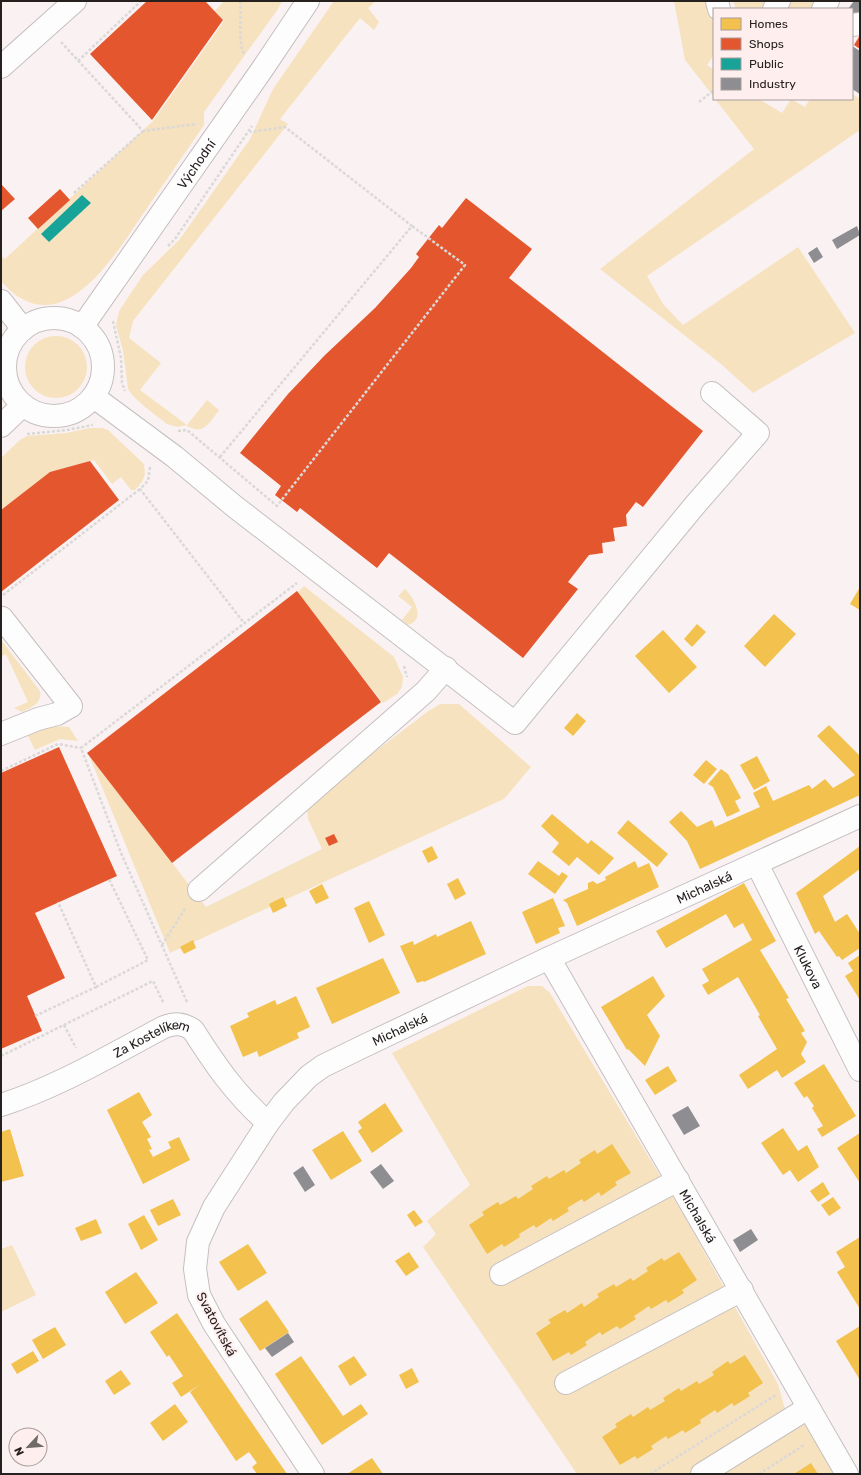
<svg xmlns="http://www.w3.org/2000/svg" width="861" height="1475" viewBox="0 0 861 1475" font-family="Rubik,sans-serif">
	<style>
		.green { fill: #f7e2bf }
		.homes { fill: #f2c14e }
		.shops { fill: #e4572e }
		.public { fill: #17a398 }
		.industry { fill: #8d8d92 }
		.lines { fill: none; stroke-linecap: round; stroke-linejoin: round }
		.minor-casing { stroke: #c5bfbf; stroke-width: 24 }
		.path { stroke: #dbd8d8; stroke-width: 2.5; stroke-dasharray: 3 2; stroke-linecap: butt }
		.minor { stroke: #fefdfd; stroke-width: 22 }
		.labels { text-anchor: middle; stroke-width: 4; stroke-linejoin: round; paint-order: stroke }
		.street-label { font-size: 13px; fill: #26201f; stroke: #feefee }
	</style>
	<rect width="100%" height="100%" fill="#faf2f2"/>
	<g class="green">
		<path d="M224,1H282L278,9L204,112V125C185,153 166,180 147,208C116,253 61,350 1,281V256L5,259L153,121L224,21L215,11Z"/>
		<path d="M334,1H376L368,8L379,22L374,30L360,18L280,119L288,124L133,321L129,338L161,363L140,390L187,425L207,400L219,410C210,422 203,437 186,425L178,427L167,424L145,407L133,396L128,389L123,351L116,325L119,311L143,275L180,239L250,139L273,89Z"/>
		<path d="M674,1H709L714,28V55L707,65L714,70V97L685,60Z"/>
		<path d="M733,1H767L765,9H736Z"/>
		<path d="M790,1H817L812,9H785Z"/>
		<path d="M852,94L860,99V130L647,276L663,304L683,325L798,247L855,333L753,393L721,364L600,269L754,149L715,99H759L782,113L791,99L805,107L810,99H852Z"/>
		<circle cx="56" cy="367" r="31"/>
		<path d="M90,428H102L108,430L144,464L145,474L142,482L135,490H131L121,477L112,484L94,460L50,473L1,510V458L20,440L27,436L66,433Z"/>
		<path d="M304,586L394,657L403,677L402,687L397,694L383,703L297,593Z"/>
		<path d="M405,589C413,596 427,620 408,625L402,620L412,607L398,596Z"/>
		<path d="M1,640L40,691C42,704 32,707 22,712L14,708L28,702L6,654L1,657Z"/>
		<path d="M440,704H459L531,767L504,799L170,953L88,753L206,907L322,849L308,819L307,807L321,793L427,712Z"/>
		<path d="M50,726L69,727L78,741L60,739L35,750L27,734Z"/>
		<path d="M528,986H542L550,993L683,1214L778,1384L785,1409L806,1426L834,1474H577L423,1247L436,1234L427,1221L470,1185L392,1053Z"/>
		<path d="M12,1245L36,1295L1,1312V1249Z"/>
	</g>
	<g class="homes">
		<path d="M860,587V610L850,604Z"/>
		<path d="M774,614L796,634L765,667L744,646Z"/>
		<path d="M697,624L706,632L692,647L684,639Z"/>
		<path d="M663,630L697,667L669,693L635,656Z"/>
		<path d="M577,713L586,721L573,736L564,728Z"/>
		<path d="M829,725L860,756V795L700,869L687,841L669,822L681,811L697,827L712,820L715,827L760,807L753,793L766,786L773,801L809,785L812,789L825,779L833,788L855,775L817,736Z"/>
		<path d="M757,756L770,781L754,790L740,765Z"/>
		<path d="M706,760L717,769L704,784L693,775Z"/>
		<path d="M721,769L728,774L741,798L735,801L740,811L727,817L713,787L708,784Z"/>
		<path d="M552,814L588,844L591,840L614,858L599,875L577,857L569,866L552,852L559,843L541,826Z"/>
		<path d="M628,820L668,854L657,867L617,833Z"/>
		<path d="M432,846L438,858L428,863L422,851Z"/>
		<path d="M860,846V869L823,896L835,922L847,914L860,934V948L842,960L839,956L837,957L819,931L815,934L796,893Z"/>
		<path d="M538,861L559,876L562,872L568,876L555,894L528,874Z"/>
		<path d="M635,861L638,868L649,863L659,887L577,926L567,903L563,900L588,889V883L593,881L597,884L606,880L605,877Z"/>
		<path d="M458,878L466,894L455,900L447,884Z"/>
		<path d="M744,883L776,941L760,950L789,998L786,999L805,1031L801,1033L807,1042L801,1054L806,1062L782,1078L777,1070L748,1089L739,1075L777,1049L758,1016L760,1015L738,977L708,995L702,985L709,981L702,969L752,940L743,923L734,928L726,914L666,948L656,931Z"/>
		<path d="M322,884L329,898L316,904L309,891Z"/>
		<path d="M283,897L287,906L273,913L269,904Z"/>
		<path d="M553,898L565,926L558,928L560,933L536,944L522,912Z"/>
		<path d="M369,901L385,935L369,943L354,908Z"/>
		<path d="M471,921L486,954L424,982L423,981L417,983L400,946L413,941L414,945L436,934L437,937Z"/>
		<path d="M193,940L196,948L184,954L180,947Z"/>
		<path d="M860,955V1000L845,976L853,971L848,963Z"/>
		<path d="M383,958L400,993L332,1024L316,988Z"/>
		<path d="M653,976L665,996L647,1015L660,1036L645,1066L628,1049L627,1050L601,1007Z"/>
		<path d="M296,996L310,1027L297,1033L299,1038L259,1057L257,1051L243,1057L230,1026L249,1017L247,1013L275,1000L277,1005Z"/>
		<path d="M824,1064L856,1116L822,1137L817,1129L823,1126L812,1108L814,1106L807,1096L804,1098L794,1083Z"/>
		<path d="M668,1066L677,1081L655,1095L645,1080Z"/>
		<path d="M139,1092L152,1115L142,1122L151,1137L147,1139L152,1149L149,1150L153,1157L171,1148L168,1142L179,1137L190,1160L143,1184L107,1110Z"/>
		<path d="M385,1103L403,1131L372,1153L358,1131L362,1128L358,1122Z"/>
		<path d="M783,1128L798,1151L807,1145L819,1167L798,1182L790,1170L783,1175L761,1143Z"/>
		<path d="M10,1129L24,1176L1,1182V1132Z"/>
		<path d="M343,1131L362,1161L331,1180L312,1150Z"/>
		<path d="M860,1133V1183L837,1148Z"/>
		<path d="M612,1144L631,1173L615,1182L617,1185L601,1196L599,1192L584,1202L582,1199L567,1208L569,1211L553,1221L551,1218L536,1228L534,1225L519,1234L520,1237L504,1247L502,1244L487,1254L469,1225L484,1215L482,1212L498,1202L500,1205L516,1196L518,1199L533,1189L531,1186L547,1176L549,1179L564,1170L566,1173L581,1163L579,1160L595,1150L597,1154Z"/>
		<path d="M823,1182L830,1194L818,1202L810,1191Z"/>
		<path d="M833,1197L841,1208L829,1216L821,1205Z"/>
		<path d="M173,1199L181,1215L158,1226L150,1210Z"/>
		<path d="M414,1210L423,1222L415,1227L407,1215Z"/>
		<path d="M144,1215L158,1240L141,1250L128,1224Z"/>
		<path d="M96,1219L102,1233L81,1241L75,1228Z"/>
		<path d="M860,1237V1309L837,1272L845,1267L836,1252Z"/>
		<path d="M248,1244L267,1273L238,1291L219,1262Z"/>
		<path d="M409,1252L419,1267L406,1276L395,1261Z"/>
		<path d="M679,1252L697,1280L682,1290L684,1293L668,1303L666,1300L651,1309L649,1306L634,1316L636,1319L620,1329L617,1326L602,1335L600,1332L585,1342L587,1345L571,1355L569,1352L553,1361L536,1333L551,1323L548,1320L565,1310L567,1313L582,1303L584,1307L599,1297L597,1294L614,1284L616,1287L631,1278L633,1281L648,1271L646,1268L662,1258L664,1261Z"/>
		<path d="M136,1272L158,1303L125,1324L105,1292Z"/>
		<path d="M267,1300L289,1332L260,1351L239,1319Z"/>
		<path d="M177,1313L241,1407L287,1474H257L252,1467L257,1463L249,1452L236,1461L190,1392L201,1384L181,1397L172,1383L183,1376L169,1355L167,1357L150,1332Z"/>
		<path d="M860,1326V1380L836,1341Z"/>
		<path d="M55,1327L66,1345L43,1359L32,1340Z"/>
		<path d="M33,1351L39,1361L17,1374L11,1364Z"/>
		<path d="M745,1355L763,1383L748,1393L750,1396L734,1406L732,1403L717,1413L715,1410L700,1420L701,1423L685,1433L683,1430L668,1439L666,1436L651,1446L653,1449L637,1459L635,1456L620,1465L602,1437L617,1427L615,1424L631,1414L633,1417L648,1407L650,1410L665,1401L663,1398L679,1388L681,1391L697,1381L699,1384L714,1375L712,1372L728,1361L730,1364Z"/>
		<path d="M301,1356L343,1416L361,1404L368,1414L322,1445L275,1374Z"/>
		<path d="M354,1356L367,1375L350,1386L338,1366Z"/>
		<path d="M412,1368L419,1382L406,1389L399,1375Z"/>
		<path d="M121,1370L131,1384L114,1395L105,1381Z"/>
		<path d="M175,1404L188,1422L163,1441L150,1423Z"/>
		<path d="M372,1458L383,1474H347Z"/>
		<path d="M811,1463L818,1474H794Z"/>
	</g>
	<g class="shops">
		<path d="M147,1H205L223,20L152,120L90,54Z"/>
		<path d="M860,35V49L854,45Z"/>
		<path d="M1,184L15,199L1,211Z"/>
		<path d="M60,189L70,200L38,229L28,218Z"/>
		<path d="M466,198L532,249L509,278L703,431L643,507L636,502L626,515L627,526L613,528L615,541L602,543L603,553L589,555L568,582L578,589L523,658L389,553L377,568L300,508L297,512L275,495L281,486L240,453L288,394L325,355L375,308L411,268L419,257L416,254L439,225L442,228Z"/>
		<path d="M90,461L119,500L1,592V510L50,472Z"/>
		<path d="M297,591L381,702L172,863L87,753Z"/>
		<path d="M59,747L117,876L35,913L65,978L27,996L42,1031L1,1049V773Z"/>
		<path d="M334,834L338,842L329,846L325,838Z"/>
	</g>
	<path class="public" d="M82,195L91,203L49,242L41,234Z"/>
	<g class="industry">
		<path d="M854,1H860V20L852,14V9H848Z"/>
		<path d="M852,46L860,51V94L852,89Z"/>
		<path d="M857,226L860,235L837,249L832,240Z"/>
		<path d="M817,247L823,257L814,263L808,253Z"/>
		<path d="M688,1106L700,1126L684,1135L672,1115Z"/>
		<path d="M381,1164L394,1181L383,1189L370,1172Z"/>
		<path d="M303,1166L315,1185L305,1192L293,1173Z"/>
		<path d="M751,1229L758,1240L740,1252L733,1240Z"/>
		<path d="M288,1333L294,1342L272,1357L265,1348Z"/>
	</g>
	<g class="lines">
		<defs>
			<g id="minor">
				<path d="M717,1L719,9"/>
				<path d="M774,9L779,1"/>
				<path d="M823,9L828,1"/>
				<path d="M852,25L860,24"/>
				<path d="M1,67L75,1"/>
				<path d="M1,301L23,329"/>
				<circle cx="54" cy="367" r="49"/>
				<path id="s1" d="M82,327L261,71L308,1"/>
				<path d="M94,397L175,457L234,506L515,723L695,505L758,433L712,393"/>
				<path d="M1,426L23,405"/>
				<path d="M1,734L38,719L57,714L71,706L2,618"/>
				<path id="s2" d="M757,864L860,1070"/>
				<path d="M199,890L426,691L446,668"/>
				<path id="s3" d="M549,958L847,1474"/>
				<path id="s4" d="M1,1105C58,1087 111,1055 164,1027C175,1023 183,1023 193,1030C216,1066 236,1095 268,1123"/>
				<path d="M501,1274L678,1180"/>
				<path d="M566,1383L742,1290"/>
				<path id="s5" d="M313,1474L214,1324L199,1295L195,1269L198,1242L214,1207L268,1123L284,1102L309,1076L323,1066L364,1046L549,958L860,816"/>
				<path d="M702,1474L808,1408"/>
			</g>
		</defs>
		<use href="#minor" class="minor-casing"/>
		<g class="path">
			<path d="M240,1C242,15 237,45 245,55"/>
			<path d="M61,42L143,131L197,124"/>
			<path d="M78,61L141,1"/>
			<path d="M699,102L714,90"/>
			<path d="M74,193L143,131"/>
			<path d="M168,246L175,239L252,126"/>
			<path d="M113,321L121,358L122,383L125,391"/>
			<path d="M178,431L187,430L277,506L465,265L412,226"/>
			<path d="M27,434L67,430L93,425"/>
			<path d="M220,457L412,226L285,127L250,132"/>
			<path d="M150,467L148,481L140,489L244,623"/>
			<path d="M3,595L140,489"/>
			<path d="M404,666L407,677"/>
			<path d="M1,771L58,744L81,748"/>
			<path d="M162,945L186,907"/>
			<path d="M96,987L148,960L109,879"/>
			<path d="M187,1002L121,853L81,748L297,583"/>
			<path d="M35,1016L96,987L58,902"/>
			<path d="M64,1025L76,1048"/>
			<path d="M1,1056L153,981L164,1004"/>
			<path d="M650,1474L776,1395"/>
			<path d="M759,1474L804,1445"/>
		</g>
		<use href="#minor" class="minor"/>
	</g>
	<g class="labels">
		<g class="street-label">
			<text dy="5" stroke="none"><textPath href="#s1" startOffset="199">Východní</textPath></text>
			<text dy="5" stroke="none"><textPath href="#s5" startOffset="905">Michalská</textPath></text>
			<text dy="5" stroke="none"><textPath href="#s2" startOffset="115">Klukova</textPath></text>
			<text dy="5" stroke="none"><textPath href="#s5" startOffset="569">Michalská</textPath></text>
			<text dy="5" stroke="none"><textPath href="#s4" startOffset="166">Za Kostelíkem</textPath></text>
			<text dy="5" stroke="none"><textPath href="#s3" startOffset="298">Michalská</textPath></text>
			<text transform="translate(217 1324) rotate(62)" y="5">Svatovítská</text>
		</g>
	</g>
	<rect width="861" height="1475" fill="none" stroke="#26201f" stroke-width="4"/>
	<rect x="713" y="8" width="140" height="92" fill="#feefee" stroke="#a89c9b"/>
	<rect x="721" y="18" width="20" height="12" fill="#f2c14e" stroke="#a89c9b"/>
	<text x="749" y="28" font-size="12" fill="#26201f">Homes</text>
	<rect x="721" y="38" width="20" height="12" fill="#e4572e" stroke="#a89c9b"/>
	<text x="749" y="48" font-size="12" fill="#26201f">Shops</text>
	<rect x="721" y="58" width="20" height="12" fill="#17a398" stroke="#a89c9b"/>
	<text x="749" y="68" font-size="12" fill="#26201f">Public</text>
	<rect x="721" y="78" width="20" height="12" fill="#8d8d92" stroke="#a89c9b"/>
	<text x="749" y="88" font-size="12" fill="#26201f">Industry</text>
	<g transform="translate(28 1447) rotate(244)"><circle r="19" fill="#feefee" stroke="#a89c9b"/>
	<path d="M0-3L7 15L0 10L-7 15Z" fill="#706a69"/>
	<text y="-6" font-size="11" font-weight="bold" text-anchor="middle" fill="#26201f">N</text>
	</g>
</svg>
